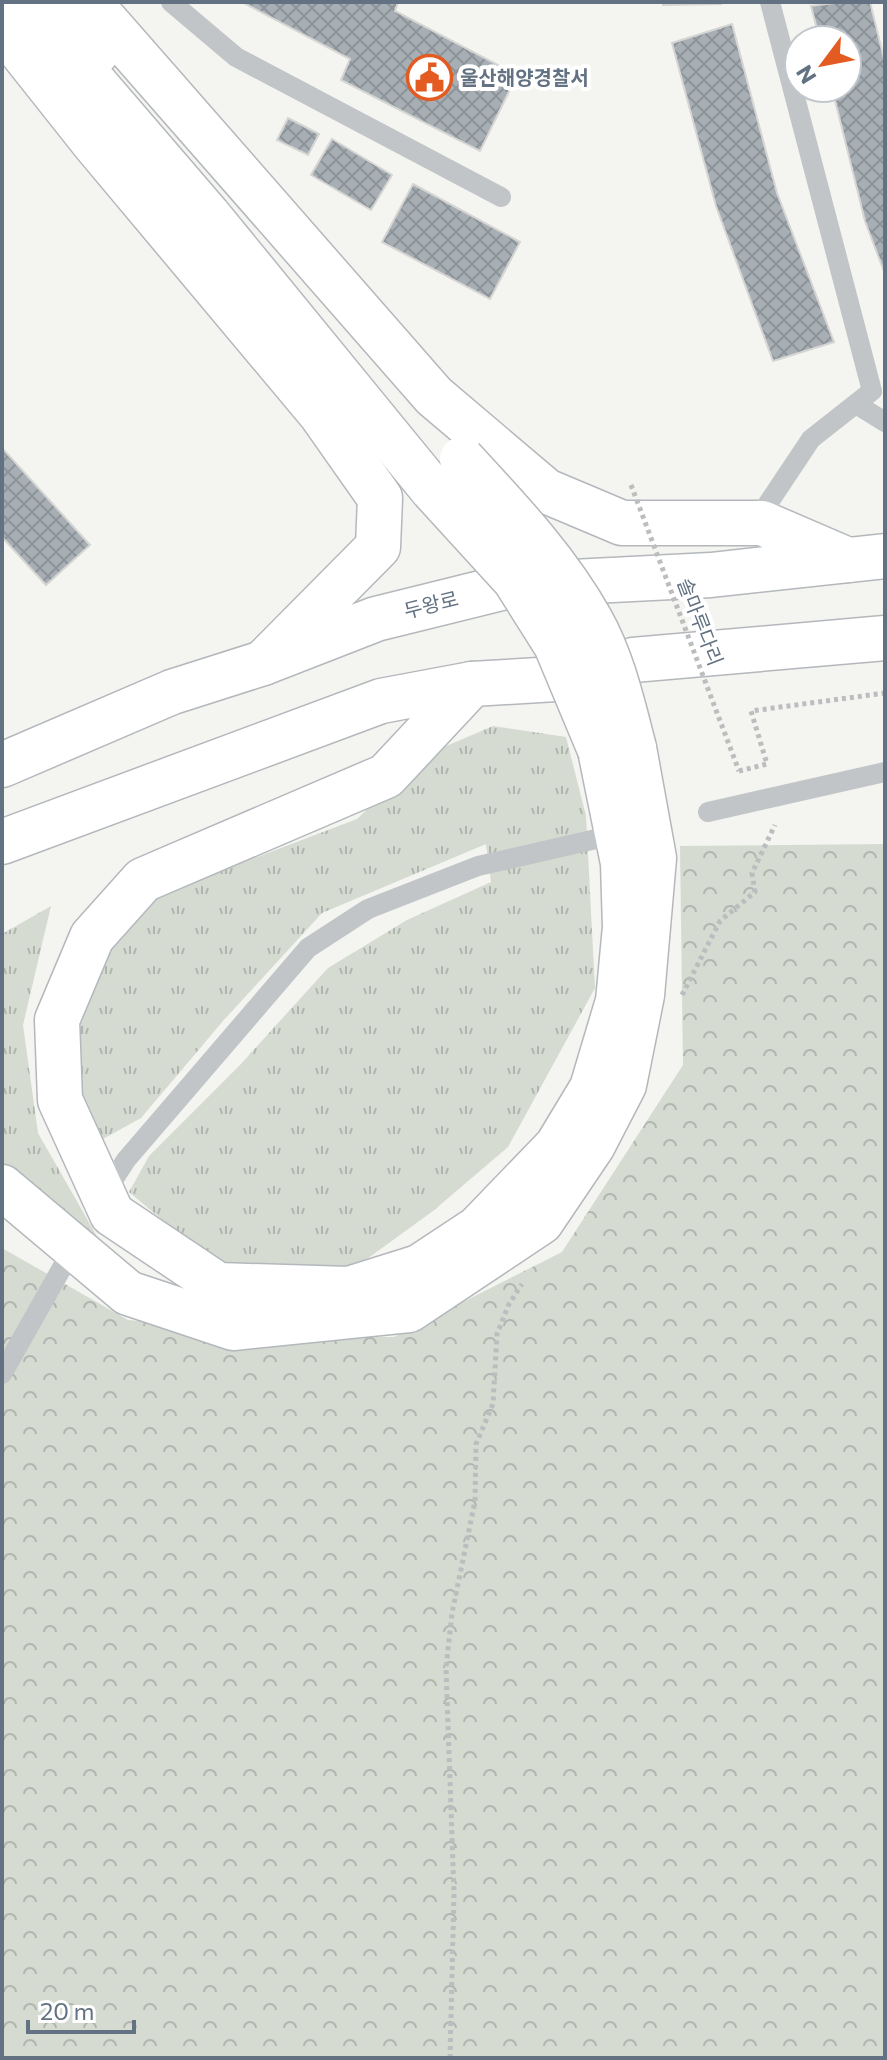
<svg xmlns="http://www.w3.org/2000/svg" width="887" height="2060" viewBox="0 0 887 2060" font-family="Commissioner,'Noto Sans KR',sans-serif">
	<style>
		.grass { fill: url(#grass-tufts) }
		.forest { fill: url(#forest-crowns) }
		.building { fill: url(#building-cross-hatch); stroke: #d5d5d3; stroke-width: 2 }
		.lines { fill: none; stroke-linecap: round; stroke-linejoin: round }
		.secondary-casing { stroke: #b4b8bd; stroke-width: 47 }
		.primary-casing { stroke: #b4b8bc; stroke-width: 47 }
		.path { stroke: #bbbdbf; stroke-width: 5; stroke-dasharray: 4 4; stroke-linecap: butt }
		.service { stroke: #c1c5c8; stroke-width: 20 }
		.secondary { stroke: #fff; stroke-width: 44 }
		.primary { stroke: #fff; stroke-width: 44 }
		.secondary-bridge-casing { stroke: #b4b8bd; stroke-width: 47; stroke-linecap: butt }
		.primary-bridge-casing { stroke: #b4b8bc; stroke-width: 47; stroke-linecap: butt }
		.path-bridge { stroke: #bbbdbf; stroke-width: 5; stroke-dasharray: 4 4; stroke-linecap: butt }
		.secondary-bridge { stroke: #fff; stroke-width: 44 }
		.primary-bridge { stroke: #fff; stroke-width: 44 }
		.labels { text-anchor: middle; stroke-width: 8; stroke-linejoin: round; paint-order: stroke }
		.poi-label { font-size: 20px; font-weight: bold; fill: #637282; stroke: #fff; text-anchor: start }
		.street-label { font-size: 20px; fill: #637282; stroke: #fff }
	</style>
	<defs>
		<pattern id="grass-tufts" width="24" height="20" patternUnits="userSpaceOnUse" patternTransform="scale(2)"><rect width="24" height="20" fill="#d5dbd1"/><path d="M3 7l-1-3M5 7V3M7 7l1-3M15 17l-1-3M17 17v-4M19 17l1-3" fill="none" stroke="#b0b6af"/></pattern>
		<pattern id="forest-crowns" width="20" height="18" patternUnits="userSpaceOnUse" patternTransform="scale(2)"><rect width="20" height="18" fill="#d5dbd1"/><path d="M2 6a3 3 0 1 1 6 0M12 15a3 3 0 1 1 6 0" fill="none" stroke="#b0b6af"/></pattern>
		<pattern id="building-cross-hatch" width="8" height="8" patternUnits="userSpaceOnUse" patternTransform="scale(2)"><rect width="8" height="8" fill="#a7afb5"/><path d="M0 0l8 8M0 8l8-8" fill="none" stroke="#8c9399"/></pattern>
	</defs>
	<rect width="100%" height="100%" fill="#f4f4f0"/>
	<g class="grass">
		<path d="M493,726L566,737L586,816L595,988L508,1147L433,1211L349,1272L255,1286L195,1247L129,1192L149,1156L240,1065L328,968L407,920L491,882L486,844L322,913L223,1021L141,1118L92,1145L74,1052L95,966L155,896L357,819L423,756Z"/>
		<path d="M51,906L23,1025L38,1133L99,1240L2,1168V934Z"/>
	</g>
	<path class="forest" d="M885,844V2058H2V1248L128,1320L324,1337H394L562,1252L683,1065L680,846Z"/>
	<g class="building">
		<path d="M242,2H398L395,11L517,75L480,151L341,80L350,59Z"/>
		<path d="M663,2H721V4L663,5Z"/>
		<path d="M842,2H870L885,63V274L865,221L832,88H847V40H820L811,6Z"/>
		<path d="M732,24L777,193L834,342L773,361L716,206L672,43Z"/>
		<path d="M288,118L319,134L308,155L277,140Z"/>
		<path d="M332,139L392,175L371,210L311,175Z"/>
		<path d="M413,184L520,242L490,299L382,242Z"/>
		<path d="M2,448L90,545L46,585L2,537Z"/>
	</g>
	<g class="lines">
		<defs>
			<g id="secondary">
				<path d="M25,2L208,215L432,489"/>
				<path d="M2,27L94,143L321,414L380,498L378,547L263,663"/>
				<path d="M472,684L386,776L143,880L92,937L57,1020L60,1100L112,1214L218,1285L349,1289L419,1267L478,1228L557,1146L592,1088L618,1001L625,927L623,863L600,750"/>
			</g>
			<g id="primary">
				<path d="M53,2L97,52"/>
				<path d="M89,2L434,396L546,491L622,523H762L848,560"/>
				<path d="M2,765L172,692L263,663L376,619L513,585L711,575L885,556"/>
				<path d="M2,842L381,701L472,684L556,679L633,660L885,638"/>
				<path d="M2,1187L128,1293L233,1328L409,1310L541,1222L593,1145L624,1085L642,995L654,858L634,748"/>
			</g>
		</defs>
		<use href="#secondary" class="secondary-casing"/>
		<use href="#primary" class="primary-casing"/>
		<g class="path">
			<path d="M739,771L767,764L751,711L885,693"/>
			<path d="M682,995L720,921L755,892L752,873L775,825"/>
			<path d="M450,2058L454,1894L446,1668L452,1613L475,1501L476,1444L493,1404L497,1334L509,1304L522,1284"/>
		</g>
		<g class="service">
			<path d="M171,2L236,57L501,197"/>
			<path d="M856,404L885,422"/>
			<path d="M755,523L811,439L872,391L770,2"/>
			<path d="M708,812L885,772"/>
			<path d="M115,1177L126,1160L308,948L368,909L478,866L596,839"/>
			<path d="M2,1374L63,1266"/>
		</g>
		<use href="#secondary" class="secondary"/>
		<use href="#primary" class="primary"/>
		<defs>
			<path id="secondary-bridge" d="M432,489L515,580L556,645L600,750"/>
			<path id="primary-bridge" d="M462,459C509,510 557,560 591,621C613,660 623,706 634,748"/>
		</defs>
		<use href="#secondary-bridge" class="secondary-bridge-casing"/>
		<use href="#primary-bridge" class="primary-bridge-casing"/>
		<path class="path-bridge" d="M631,485L739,771"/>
		<use href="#secondary-bridge" class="secondary-bridge"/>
		<use href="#primary-bridge" class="primary-bridge"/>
	</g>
	<defs>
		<symbol id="civic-ring" viewBox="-11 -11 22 22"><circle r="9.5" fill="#fff" stroke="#e35b21" stroke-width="1.5"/><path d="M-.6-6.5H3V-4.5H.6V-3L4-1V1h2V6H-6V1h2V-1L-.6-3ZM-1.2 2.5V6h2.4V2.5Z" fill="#e35b21"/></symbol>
	</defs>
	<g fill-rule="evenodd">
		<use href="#civic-ring" x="404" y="52" width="51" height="51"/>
	</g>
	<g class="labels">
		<g class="poi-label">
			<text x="460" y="85">울산해양경찰서</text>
		</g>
		<g class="street-label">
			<text transform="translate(431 605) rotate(-14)" y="7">두왕로</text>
			<text transform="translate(700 622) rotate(69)" y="7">솔마루다리</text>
		</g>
	</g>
	<rect width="887" height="2060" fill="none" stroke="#637282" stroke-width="8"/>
	<g transform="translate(823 64) rotate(238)"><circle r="38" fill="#ffffff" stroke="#c1c7cd" stroke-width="2"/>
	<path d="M0-6L14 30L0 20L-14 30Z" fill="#e35b21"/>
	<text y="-12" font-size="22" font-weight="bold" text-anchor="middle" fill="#637282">N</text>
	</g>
	<path d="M28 2020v12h106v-12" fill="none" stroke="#637282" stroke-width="4"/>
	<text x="40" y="2020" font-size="24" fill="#637282" stroke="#ffffff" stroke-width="6" paint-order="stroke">20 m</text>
</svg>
